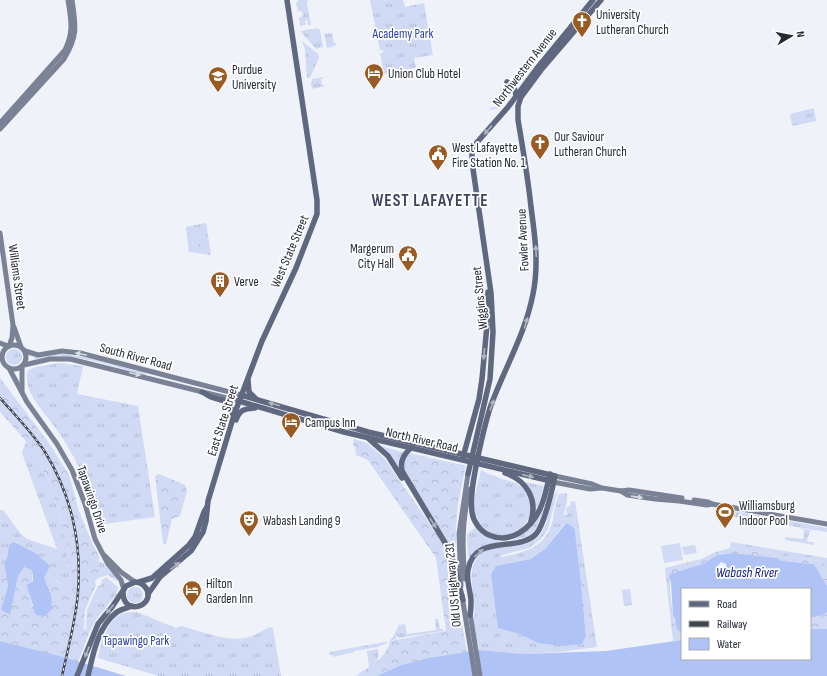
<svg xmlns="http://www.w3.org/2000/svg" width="827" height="676" viewBox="0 0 827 676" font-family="'Sofia Sans Condensed',sans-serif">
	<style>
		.grass { fill: url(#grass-tufts); fill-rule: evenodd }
		.forest { fill: url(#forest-crowns) }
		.garden { fill: #d0daf4 }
		.water { fill: #b0c3f6; fill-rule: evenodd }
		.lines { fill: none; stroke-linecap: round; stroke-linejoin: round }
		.secondary { stroke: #7b8296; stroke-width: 5 }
		.primary { stroke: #606880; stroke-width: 5.5 }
		.rail-casing { stroke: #404550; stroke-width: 2.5 }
		.rail { stroke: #fff; stroke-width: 1; stroke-dasharray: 3; stroke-linecap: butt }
		.oneway { fill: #b0b4c0 }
		.oneway2 { fill: #d7dae0 }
		.labels { text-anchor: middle; stroke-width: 3.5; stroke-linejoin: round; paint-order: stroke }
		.poi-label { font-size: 13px; fill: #242935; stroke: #fff; text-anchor: start }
		.park-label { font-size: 13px; fill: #2c42a0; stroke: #fff }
		.street-label { font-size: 13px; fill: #242935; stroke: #fff }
		.water-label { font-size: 14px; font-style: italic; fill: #16227f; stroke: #fff }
		.district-label { font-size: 17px; font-weight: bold; letter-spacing: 1px; fill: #3c455f; stroke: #fff }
	</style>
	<defs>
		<pattern id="grass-tufts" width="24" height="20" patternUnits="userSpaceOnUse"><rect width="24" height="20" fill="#d0daf4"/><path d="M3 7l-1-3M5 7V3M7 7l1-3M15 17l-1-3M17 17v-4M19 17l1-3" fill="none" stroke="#b2bbd2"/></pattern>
		<pattern id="forest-crowns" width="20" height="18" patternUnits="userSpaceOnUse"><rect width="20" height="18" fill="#d0daf4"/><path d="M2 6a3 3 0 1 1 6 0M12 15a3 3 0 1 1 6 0" fill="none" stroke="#b2bbd2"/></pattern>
	</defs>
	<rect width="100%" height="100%" fill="#f0f2f9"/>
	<g class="grass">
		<path d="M298,0H308L307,4L311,25H308L307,20L305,21L306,25L300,26L299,17H302L303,14L301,11H298L296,2H298Z"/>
		<path d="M370,0H403L405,7L424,3L433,55L414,58L416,68L384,74L380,53H383V50H380Z"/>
		<path d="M317,28L320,30L323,47L316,49L302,33L301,31Z"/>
		<path d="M332,33L334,43H336V45L332,47L327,48L324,34Z"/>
		<path d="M302,41L318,54L319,58L310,78H307L305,49Z"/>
		<path d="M323,77V79H321L322,85H324L325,86L313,89L311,85L312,79Z"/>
		<path d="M508,88L512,89V93L500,108L490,110V108L495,107L498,103H502L500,89Z"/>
		<path d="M814,108L816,121L792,126L790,114Z"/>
		<path d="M206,223L211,255L189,252L186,227Z"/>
		<circle cx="14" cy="357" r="8"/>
		<path d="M52,354C84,353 115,365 146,373L145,375C106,365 74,351 34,360V357Z"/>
		<path d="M59,363L83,366L77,394L138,406L155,517L97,525C88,484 77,456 51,422C41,408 22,389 28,370L36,367Z"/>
		<path d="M26,441L47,478L59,513L68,548L67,563L75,590L54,580L47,584L44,578L9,545L7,558L0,555V510H3L21,534L27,539L57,549L22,453Z"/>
		<path d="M380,446L403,452L400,457L399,468Z"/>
		<path d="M410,453L466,466L458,503L456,528V560H454L404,470L405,457ZM411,454L465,467L458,503L454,541Z"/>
		<path d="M481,470C487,473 494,476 500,478C511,483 516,480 524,490C546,516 510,551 484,528C480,524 477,519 475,512C473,499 478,483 481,470Z"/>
		<path d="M525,482L544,486L537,509L533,494Z"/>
		<path d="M558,490L548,529L541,539L529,548L499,556L501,557C523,553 545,548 552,523C554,514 555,505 558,496L559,494L567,493V500L564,515H567L566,508L571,505L570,502L575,501L597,647L559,652L523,654L479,650C477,640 475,630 474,620C474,615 475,609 474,604C472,581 464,553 497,548C511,546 527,547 538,537C550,525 549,497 558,490ZM565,523L575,531L581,583L586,636L582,644L538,643L517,633L509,563L531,559L546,548Z"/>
		<path d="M543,509H544C538,528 535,537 513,540L527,530Z"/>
		<path d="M728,510L761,516V521L730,516Z"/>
		<path d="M769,517L827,528V532L766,522L767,518Z"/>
		<path d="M476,527L489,538L500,542L486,545L470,558L468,556L467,534Z"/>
		<path d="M799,528L816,531H810L807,540L808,542H814V545L785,540V537L803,539L804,530Z"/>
		<path d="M731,542L827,558V571L819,561L730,548Z"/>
		<path d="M98,560L100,562L103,563L118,580L116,581L108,575L98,578Z"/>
		<path d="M106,577L118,587L117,594L97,618L90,631L86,629L87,610L98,586L101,585L102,580Z"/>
		<circle cx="135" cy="595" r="8"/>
		<path d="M630,589L632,605L624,606L622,590Z"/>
		<path d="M137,612L176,628L181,626C200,631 229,643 249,637C257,635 264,629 271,627L273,629L281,676H159L98,658C101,643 107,619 124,613C128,612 133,612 137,612Z"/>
		<path d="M435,619H438L440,629H443V631L399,638L397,636L396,637L397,639L389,641L393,637L399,625L405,624L407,634L436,630Z"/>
		<path d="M385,642H387V643L378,647L354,651V652L334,657L333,655H330L329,652Z"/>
		<path d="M378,649C380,659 377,662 369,667L367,651Z"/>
	</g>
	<g class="forest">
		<path d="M0,378L49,443L69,475L79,511L93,545L99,556L98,578L95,581L96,585L85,610L84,629L90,631L78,662L0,641V555L7,558L4,562L8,586L1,610L9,615L18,576L24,567L33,571L31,596L32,607L51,594L47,584L53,580L74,589L67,562L68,548L59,513L47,478L26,441L0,412Z"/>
		<path d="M354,439L367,443L384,458L441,540L448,554L451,565L467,652L428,658L401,665L377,676H356C370,666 386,659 390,641L446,631L436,558L368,460L356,455L355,447L353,446Z"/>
		<path d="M411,454L465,467L458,503L454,541H449L405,467V460Z"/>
		<path d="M159,474L185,485L187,491L180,516L172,519L166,544L163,543L155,476Z"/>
		<path d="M730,548L819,561L827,571V586L814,564L782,561L777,558L734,553L717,555L703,564L678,572H675L669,578C671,582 670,585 670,590C671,602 673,620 678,631L682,632V640L673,641L665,568L701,559L716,552Z"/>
		<path d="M827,612V629H810V618L823,615Z"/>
	</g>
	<g class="garden">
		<path d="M196,233L198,247L190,249L187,235Z"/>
		<path d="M680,543L683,560L664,563L661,546Z"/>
		<path d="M695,545L697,553L684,555L682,547Z"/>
	</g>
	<g class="water">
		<path d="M566,523L572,526L575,531L581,583L586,636L582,644L562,646L538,643L517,633L498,628L491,574L496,566L531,559L546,548Z"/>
		<path d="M14,542L35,553L50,566L44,578L51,594L52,609L45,616L36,615C33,609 33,604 31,598C30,592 28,594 27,585L33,581V571L24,567L18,576L10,615L1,610L8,586L4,562L7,558L9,545Z"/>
		<path d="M734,553L777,558L782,561L814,564L827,586V612L823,615L810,618V589H682V632L678,631C675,625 676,620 673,615L671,582L669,578L670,574L703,564L717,555ZM721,562L726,564L728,575L715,573L716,568Z"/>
		<path d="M810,629H827V676H377L401,665L428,658L479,650L523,654L606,651L682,640V659H810Z"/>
		<path d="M0,641L63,657L126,676H0Z"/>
	</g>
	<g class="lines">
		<g class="secondary">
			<path d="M0,123L65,50C74,31 71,20 68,0"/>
			<path d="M0,129L64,59C78,36 76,26 72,0"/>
			<path d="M0,233L13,325L12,338L9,346"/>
			<path d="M14,327L21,347"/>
			<path d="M0,343L8,346"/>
			<circle cx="14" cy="357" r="12"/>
			<path d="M25,351L38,355L62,351L80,353L241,395"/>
			<path d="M24,365L50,359H70L239,401"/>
			<path d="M9,368L27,402L57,444L72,470L85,504L95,539L108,564L121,580L124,590"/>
			<path d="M22,391V367"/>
			<path d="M555,476L592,484L602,488L621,491L629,490L682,498"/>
			<path d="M553,482L590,489L601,488"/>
			<path d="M621,491L627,495L655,499L679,501L707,505L712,504L827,524"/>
			<path d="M694,500L708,502L712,504"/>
			<path d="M105,556L121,572L135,582"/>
			<path d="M465,579C462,550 462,517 470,489"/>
			<path d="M461,586L459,534L468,474"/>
			<path d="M462,596L475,676"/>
			<path d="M470,613L480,676"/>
		</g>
		<g class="primary">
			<path d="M507,82L514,87L516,95"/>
			<path d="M248,380L249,392L256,399"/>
			<path d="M202,392C205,393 208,396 211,397C224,402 230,398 233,415"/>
			<path d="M241,395L368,432L555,476C552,490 545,524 536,534C518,553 474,533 468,570C466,579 470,590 471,600C471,605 471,610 470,615"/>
			<path d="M239,401L344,432L551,481"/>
			<path d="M236,420C240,409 245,409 255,408"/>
			<path d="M369,439L388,456L402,478"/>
			<path d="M412,447C404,454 400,460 402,471L450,551L463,600"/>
			<path d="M463,457L479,399L482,379L487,325L488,292"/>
			<path d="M505,473C526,480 538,499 531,521"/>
			<path d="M468,474L490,379L493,332L491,293L472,162V148L508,107L538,67L593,0"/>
			<path d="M550,474C547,486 545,498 540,509C531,528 511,545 489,535C480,531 473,521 472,512C470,495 474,477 477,461C481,442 485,423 491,405C505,367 525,335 533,294C539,265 535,236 531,207C528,178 523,149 518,120V106L521,97L541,70L601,0"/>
			<path d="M139,582L152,578L189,545L195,537L204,512L207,507"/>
			<path d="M148,594L160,577L191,551L203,532L206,521L208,501L234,415L262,341L296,268L317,214V200L287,0"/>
			<path d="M77,676L98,624L112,607L126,586L135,582C139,582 143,584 146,588C157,605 123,618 123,592"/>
			<path d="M88,676C93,654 98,626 117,612C121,609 127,608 132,606"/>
		</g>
		<defs>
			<path id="rail" d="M0,398C15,415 32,432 45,452C71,494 82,543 78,592C76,620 68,648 62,676"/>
		</defs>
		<use href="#rail" class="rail-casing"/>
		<use href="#rail" class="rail"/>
	</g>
	<defs><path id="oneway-solid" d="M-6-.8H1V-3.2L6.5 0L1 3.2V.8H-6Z"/></defs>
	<g class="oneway">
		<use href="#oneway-solid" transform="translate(488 130) rotate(131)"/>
		<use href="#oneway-solid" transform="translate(536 251) rotate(-93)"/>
		<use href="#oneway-solid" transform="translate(526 323) rotate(-73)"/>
		<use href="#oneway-solid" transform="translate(484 354) rotate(95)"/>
		<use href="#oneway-solid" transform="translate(274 404) rotate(-164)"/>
		<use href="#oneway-solid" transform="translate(492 405) rotate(-70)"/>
		<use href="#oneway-solid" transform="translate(528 476) rotate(13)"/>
		<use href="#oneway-solid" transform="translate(433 523) rotate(57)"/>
		<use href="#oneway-solid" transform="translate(479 553) rotate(-41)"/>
		<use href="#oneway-solid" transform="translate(175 566) rotate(-37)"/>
		<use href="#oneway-solid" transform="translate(110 609) rotate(131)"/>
		<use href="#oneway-solid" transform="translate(87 652) rotate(111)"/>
	</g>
	<g class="oneway2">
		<use href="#oneway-solid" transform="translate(81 354) rotate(-168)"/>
		<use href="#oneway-solid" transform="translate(135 374) rotate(14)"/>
		<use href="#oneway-solid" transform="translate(637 497) rotate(8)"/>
	</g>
	<defs>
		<symbol id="church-pin" viewBox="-11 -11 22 30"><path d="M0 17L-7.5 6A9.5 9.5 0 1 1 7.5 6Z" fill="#995b22" stroke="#fff"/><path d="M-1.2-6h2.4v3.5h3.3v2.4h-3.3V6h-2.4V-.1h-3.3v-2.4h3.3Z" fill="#fff"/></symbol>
		<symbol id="hotel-pin" viewBox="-11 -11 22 30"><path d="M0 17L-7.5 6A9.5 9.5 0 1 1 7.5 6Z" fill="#995b22" stroke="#fff"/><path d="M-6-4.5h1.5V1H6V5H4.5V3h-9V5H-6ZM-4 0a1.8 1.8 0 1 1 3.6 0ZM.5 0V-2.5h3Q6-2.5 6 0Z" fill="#fff"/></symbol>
		<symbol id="university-pin" viewBox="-11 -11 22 30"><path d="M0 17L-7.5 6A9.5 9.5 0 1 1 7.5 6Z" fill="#995b22" stroke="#fff"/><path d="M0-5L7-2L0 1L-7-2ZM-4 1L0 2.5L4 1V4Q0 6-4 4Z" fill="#fff"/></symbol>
		<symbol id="civic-pin" viewBox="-11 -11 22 30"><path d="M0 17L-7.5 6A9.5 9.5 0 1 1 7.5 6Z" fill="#995b22" stroke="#fff"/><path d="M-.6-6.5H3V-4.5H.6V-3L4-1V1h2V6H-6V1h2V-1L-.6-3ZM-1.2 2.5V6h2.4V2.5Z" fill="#fff"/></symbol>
		<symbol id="building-pin" viewBox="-11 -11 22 30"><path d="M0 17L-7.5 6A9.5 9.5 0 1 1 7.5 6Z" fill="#995b22" stroke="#fff"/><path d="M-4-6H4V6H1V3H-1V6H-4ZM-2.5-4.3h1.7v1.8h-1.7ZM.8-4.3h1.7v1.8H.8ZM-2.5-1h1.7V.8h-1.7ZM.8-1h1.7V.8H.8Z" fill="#fff"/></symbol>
		<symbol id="stadium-pin" viewBox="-11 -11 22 30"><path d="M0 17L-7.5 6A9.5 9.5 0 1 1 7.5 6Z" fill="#995b22" stroke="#fff"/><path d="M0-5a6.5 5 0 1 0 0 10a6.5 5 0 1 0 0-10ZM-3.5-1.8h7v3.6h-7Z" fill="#fff"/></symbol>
		<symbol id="theatre-pin" viewBox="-11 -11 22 30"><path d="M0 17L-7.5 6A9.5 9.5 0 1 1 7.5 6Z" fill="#995b22" stroke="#fff"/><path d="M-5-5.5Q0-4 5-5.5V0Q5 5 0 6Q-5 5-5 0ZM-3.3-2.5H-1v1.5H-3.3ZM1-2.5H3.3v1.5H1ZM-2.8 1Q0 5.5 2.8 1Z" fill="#fff"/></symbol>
	</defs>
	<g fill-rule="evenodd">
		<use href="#church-pin" x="571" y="10" width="22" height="30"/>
		<use href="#hotel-pin" x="363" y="62" width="22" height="30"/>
		<use href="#university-pin" x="207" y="65" width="22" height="30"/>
		<use href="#church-pin" x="529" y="132" width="22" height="30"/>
		<use href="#civic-pin" x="427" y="143" width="22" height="30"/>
		<use href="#civic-pin" x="397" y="244" width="22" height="30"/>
		<use href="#building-pin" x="209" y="270" width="22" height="30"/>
		<use href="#hotel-pin" x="280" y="411" width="22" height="30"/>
		<use href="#stadium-pin" x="714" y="501" width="22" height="30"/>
		<use href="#theatre-pin" x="238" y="509" width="22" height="30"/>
		<use href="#hotel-pin" x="181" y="579" width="22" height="30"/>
	</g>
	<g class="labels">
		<g class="poi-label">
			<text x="596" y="19">University<tspan x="596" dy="15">Lutheran Church</tspan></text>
			<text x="232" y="74">Purdue<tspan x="232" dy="15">University</tspan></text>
			<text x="388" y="78">Union Club Hotel</text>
			<text x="554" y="141">Our Saviour<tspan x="554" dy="15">Lutheran Church</tspan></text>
			<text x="452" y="152">West Lafayette<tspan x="452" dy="15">Fire Station No. 1</tspan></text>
			<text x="394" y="253" text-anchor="end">Margerum<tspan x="394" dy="15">City Hall</tspan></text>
			<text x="234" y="286">Verve</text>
			<text x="305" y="427">Campus Inn</text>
			<text x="739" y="510">Williamsburg<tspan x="739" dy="15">Indoor Pool</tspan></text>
			<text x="263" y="525">Wabash Landing 9</text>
			<text x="206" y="588">Hilton<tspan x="206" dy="15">Garden Inn</tspan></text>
		</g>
		<g class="park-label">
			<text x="403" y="38">Academy Park</text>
			<text x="136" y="645">Tapawingo Park</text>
		</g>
		<g class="street-label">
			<text transform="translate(524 67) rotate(-52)" y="5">Northwestern Avenue</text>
			<text transform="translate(522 240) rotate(-93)" y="5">Fowler Avenue</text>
			<text transform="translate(289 251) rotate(-67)" y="5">West State Street</text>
			<text transform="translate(18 277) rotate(82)" y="5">Williams Street</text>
			<text transform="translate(479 298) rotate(-96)" y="5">Wiggins Street</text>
			<text transform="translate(136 356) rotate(15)" y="5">South River Road</text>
			<text transform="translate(222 420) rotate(-72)" y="5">East State Street</text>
			<text transform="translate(422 439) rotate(13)" y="5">North River Road</text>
			<text transform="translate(93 499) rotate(71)" y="5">Tapawingo Drive</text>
			<text transform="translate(452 585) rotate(-95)" y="5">Old US Highway 231</text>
		</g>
		<g class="water-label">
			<text x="747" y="577">Wabash River</text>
		</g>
		<g class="district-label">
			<text x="430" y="206">WEST LAFAYETTE</text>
		</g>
	</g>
	<rect x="681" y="588" width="130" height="72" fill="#ffffff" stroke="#a7a9ae"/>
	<rect x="689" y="601" width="20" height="6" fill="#606880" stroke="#a7a9ae"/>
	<text x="717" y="608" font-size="12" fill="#242935">Road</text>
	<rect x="689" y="621" width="20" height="6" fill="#404550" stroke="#a7a9ae"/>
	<text x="717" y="628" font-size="12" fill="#242935">Railway</text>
	<rect x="689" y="638" width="20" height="12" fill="#b0c3f6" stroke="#a7a9ae"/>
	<text x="717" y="648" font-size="12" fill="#242935">Water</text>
	<g transform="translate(791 36) rotate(80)" stroke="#ffffff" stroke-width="3" paint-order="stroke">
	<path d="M0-3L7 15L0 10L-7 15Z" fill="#242935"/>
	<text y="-6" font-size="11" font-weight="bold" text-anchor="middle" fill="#242935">N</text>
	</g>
</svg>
